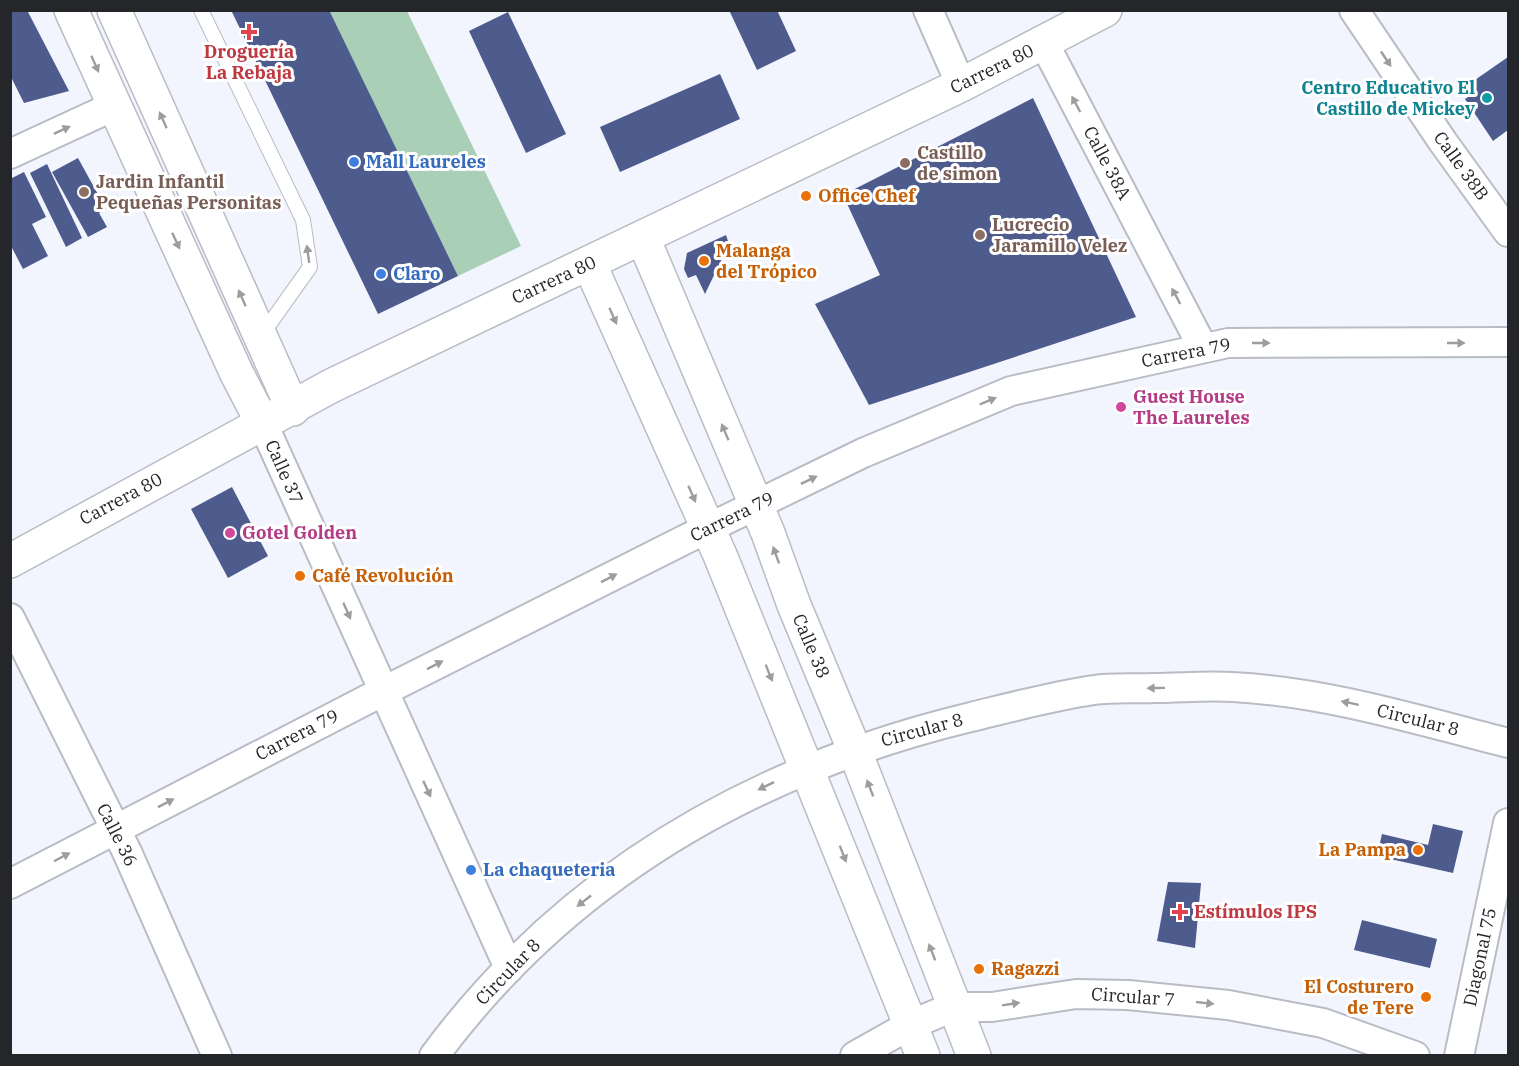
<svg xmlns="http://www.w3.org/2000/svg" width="1519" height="1066" viewBox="0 0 1519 1066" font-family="'IBM Plex Serif',serif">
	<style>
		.green { fill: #a9d0b6 }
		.building { fill: #4d5b8d }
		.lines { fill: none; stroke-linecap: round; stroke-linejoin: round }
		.lane-casing { stroke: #b9bcc5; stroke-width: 16 }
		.street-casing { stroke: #b9bcc5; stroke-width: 32 }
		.secondary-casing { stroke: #b9bcc5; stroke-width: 36 }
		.lane { stroke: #fff; stroke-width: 14 }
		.street { stroke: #fff; stroke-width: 28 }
		.secondary { stroke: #fff; stroke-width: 33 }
		.oneway { fill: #9d9d9f }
		.health-dot { fill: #e0444e; stroke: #fff; stroke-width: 2 }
		.culture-dot { fill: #0f9aa8; stroke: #fff; stroke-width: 2 }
		.shop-dot { fill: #3f7fe0; stroke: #fff; stroke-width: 2 }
		.education-dot { fill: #8d6e63; stroke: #fff; stroke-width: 2 }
		.food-dot { fill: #e8710a; stroke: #fff; stroke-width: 2 }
		.hotel-dot { fill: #d1479c; stroke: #fff; stroke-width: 2 }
		.labels { text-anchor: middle; stroke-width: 6; stroke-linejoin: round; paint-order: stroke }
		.health-label { font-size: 18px; font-weight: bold; fill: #be3a42; stroke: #fff }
		.street-label { font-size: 18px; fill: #25262a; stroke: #fff }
		.culture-label { font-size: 18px; font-weight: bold; fill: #0d838f; stroke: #fff; text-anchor: end }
		.education-label { font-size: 18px; font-weight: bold; fill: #785e54; stroke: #fff; text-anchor: start }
		.shop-label { font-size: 18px; font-weight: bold; fill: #366cbe; stroke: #fff; text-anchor: start }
		.food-label { font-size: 18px; font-weight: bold; fill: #c56008; stroke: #fff; text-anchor: start }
		.hotel-label { font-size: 18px; font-weight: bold; fill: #b23c85; stroke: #fff; text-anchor: start }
	</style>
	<rect width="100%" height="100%" fill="#f2f5fe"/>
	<path class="green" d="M329,11H407L521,246L458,276Z"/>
	<g class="building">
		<path d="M10,10H27L69,91L24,103L10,75Z"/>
		<path d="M231,10H329L458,276L378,314Z"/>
		<path d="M729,10H777L796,51L757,70Z"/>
		<path d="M508,12L566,134L526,153L469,31Z"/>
		<path d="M1508,57V130L1493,141L1465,99L1468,97L1462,89Z"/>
		<path d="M720,74L740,119L620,172L600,127Z"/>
		<path d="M1033,98L1136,317L869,405L815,304L880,275L843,195Z"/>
		<path d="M78,158L106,209L99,213L107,227L88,237L52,172Z"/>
		<path d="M47,164L82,238L66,247L30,173Z"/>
		<path d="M24,172L46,217L32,224L48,256L23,269L10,244V179Z"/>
		<path d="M726,235L729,244L705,294L696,275L688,278L684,269L687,253Z"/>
		<path d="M232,487L268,556L228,578L191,509Z"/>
		<path d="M1433,824L1463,831L1453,873L1377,856L1382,834L1428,845Z"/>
		<path d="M1168,882L1201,883L1195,948L1157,941Z"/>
		<path d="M1362,920L1437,939L1430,968L1354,950Z"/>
	</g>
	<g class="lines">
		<defs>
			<path id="lane" d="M201,10L303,220L310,267L261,336"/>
			<g id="street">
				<path d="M928,10L961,85"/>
				<path d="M1354,10L1443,142L1508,232"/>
				<path d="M1044,43L1203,348"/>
				<path d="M10,154L114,106"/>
				<path d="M263,424L509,968"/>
				<path d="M10,618L127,852L217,1056"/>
				<path d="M10,884L368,699L686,539L863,453L1011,391L1228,343L1508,342"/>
				<path d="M434,1056C568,875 756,769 971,717C1012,707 1053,696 1094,690C1114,687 1135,689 1154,688C1180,688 1207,685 1233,687C1327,692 1418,720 1508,743"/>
				<path d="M855,1056L910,1025L953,1007H992L1076,994L1128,995L1228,1005L1323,1023L1415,1056"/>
				<path d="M1459,1056L1508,823"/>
			</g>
			<g id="secondary">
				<path d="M71,10L237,374L263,424"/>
				<path d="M114,10L293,409"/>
				<path d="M643,238L768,533L794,605L854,749L974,1056"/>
				<path d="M589,263L720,555L923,1056"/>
				<path d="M10,561L331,386L961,85L1105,10"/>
			</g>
		</defs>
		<use href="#lane" class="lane-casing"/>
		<use href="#street" class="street-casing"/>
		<use href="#secondary" class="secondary-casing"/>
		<use href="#lane" class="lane"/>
		<use href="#street" class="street"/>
		<use href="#secondary" class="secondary"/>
	</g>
	<defs><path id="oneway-solid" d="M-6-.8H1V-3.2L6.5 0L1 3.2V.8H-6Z" transform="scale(1.5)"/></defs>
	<g class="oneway">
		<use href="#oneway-solid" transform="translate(1386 59) rotate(56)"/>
		<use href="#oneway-solid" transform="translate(95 64) rotate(66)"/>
		<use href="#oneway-solid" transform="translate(1076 104) rotate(-118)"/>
		<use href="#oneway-solid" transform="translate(163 120) rotate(-114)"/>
		<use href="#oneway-solid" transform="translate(62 130) rotate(-25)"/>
		<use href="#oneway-solid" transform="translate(176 241) rotate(65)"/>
		<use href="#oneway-solid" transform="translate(308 254) rotate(-98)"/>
		<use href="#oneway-solid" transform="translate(1176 296) rotate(-118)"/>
		<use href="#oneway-solid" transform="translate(242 298) rotate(-114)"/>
		<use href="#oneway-solid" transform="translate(613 316) rotate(66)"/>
		<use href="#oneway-solid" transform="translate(1261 343)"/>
		<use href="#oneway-solid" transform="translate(1456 343)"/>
		<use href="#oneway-solid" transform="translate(988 401) rotate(-23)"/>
		<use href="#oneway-solid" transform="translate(725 432) rotate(-113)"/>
		<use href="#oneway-solid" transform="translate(809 480) rotate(-26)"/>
		<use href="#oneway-solid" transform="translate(692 494) rotate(66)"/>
		<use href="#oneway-solid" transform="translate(776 555) rotate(-110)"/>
		<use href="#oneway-solid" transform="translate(609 578) rotate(-27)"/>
		<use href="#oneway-solid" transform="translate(347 611) rotate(66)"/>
		<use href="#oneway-solid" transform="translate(435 665) rotate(-27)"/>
		<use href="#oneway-solid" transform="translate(769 673) rotate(68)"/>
		<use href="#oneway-solid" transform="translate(1156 688) rotate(179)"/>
		<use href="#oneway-solid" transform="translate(1350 703) rotate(-168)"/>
		<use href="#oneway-solid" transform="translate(766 786) rotate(154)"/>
		<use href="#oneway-solid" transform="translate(870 788) rotate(-111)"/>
		<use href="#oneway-solid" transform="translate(427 789) rotate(65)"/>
		<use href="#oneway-solid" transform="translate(166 803) rotate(-27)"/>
		<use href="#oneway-solid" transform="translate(843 854) rotate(69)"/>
		<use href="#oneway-solid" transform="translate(62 857) rotate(-28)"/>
		<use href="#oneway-solid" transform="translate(584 901) rotate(142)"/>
		<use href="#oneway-solid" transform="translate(932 952) rotate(-111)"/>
		<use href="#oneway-solid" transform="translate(1205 1003) rotate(6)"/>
		<use href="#oneway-solid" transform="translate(1011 1004) rotate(-9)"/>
	</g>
	<g class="health-dot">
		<path d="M246 23h6v6h6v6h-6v6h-6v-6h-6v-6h6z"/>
		<path d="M1177 903h6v6h6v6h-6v6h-6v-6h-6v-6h6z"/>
	</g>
	<circle class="culture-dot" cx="1487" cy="98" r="6"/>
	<g class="shop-dot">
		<circle cx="354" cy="162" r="6"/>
		<circle cx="381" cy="274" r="6"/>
		<circle cx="471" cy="870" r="6"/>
	</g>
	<g class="education-dot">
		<circle cx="905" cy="163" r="6"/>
		<circle cx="84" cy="192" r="6"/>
		<circle cx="980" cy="235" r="6"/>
	</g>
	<g class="food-dot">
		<circle cx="806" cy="196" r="6"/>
		<circle cx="704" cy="261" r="6"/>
		<circle cx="300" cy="576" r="6"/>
		<circle cx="1418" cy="850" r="6"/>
		<circle cx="979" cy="969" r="6"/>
		<circle cx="1426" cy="997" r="6"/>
	</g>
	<g class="hotel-dot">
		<circle cx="1121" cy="407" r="6"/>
		<circle cx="230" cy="533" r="6"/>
	</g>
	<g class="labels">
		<g class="health-label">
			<text x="249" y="58">Droguería<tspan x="249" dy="21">La Rebaja</tspan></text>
			<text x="1194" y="918" text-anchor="start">Estímulos IPS</text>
		</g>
		<g class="street-label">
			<text transform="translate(992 69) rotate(-26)" y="6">Carrera 80</text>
			<text transform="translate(1107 163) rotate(62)" y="6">Calle 38A</text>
			<text transform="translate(1461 166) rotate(54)" y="6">Calle 38B</text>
			<text transform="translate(554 280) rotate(-25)" y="6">Carrera 80</text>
			<text transform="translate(1186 353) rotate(-11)" y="6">Carrera 79</text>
			<text transform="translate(284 472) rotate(66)" y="6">Calle 37</text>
			<text transform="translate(121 499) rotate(-28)" y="6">Carrera 80</text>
			<text transform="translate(732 517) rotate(-26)" y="6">Carrera 79</text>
			<text transform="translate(811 646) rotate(67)" y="6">Calle 38</text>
			<text transform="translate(1418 720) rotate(14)" y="6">Circular 8</text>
			<text transform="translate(922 730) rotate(-15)" y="6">Circular 8</text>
			<text transform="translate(297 735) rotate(-27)" y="6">Carrera 79</text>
			<text transform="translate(117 835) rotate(63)" y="6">Calle 36</text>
			<text transform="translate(1480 957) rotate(-78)" y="6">Diagonal 75</text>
			<text transform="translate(508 972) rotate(-46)" y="6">Circular 8</text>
			<text transform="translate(1133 997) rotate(4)" y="6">Circular 7</text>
		</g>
		<g class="culture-label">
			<text x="1475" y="94">Centro Educativo El<tspan x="1475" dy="21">Castillo de Mickey</tspan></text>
		</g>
		<g class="education-label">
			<text x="917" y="159">Castillo<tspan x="917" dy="21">de simon</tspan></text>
			<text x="96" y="188">Jardin Infantil<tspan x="96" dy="21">Pequeñas Personitas</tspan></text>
			<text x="992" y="231">Lucrecio<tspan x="992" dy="21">Jaramillo Velez</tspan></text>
		</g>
		<g class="shop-label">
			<text x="366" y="168">Mall Laureles</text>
			<text x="393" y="280">Claro</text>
			<text x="483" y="876">La chaqueteria</text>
		</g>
		<g class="food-label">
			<text x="818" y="202">Office Chef</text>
			<text x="716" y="257">Malanga<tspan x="716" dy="21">del Trópico</tspan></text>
			<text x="312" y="582">Café Revolución</text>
			<text x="1406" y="856" text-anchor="end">La Pampa</text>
			<text x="991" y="975">Ragazzi</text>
			<text x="1414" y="993" text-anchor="end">El Costurero<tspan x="1414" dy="21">de Tere</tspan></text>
		</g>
		<g class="hotel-label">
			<text x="1133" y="403">Guest House<tspan x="1133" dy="21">The Laureles</tspan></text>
			<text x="242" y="539">Gotel Golden</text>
		</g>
	</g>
	<rect width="1519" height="1066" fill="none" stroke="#25262a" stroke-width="24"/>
</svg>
